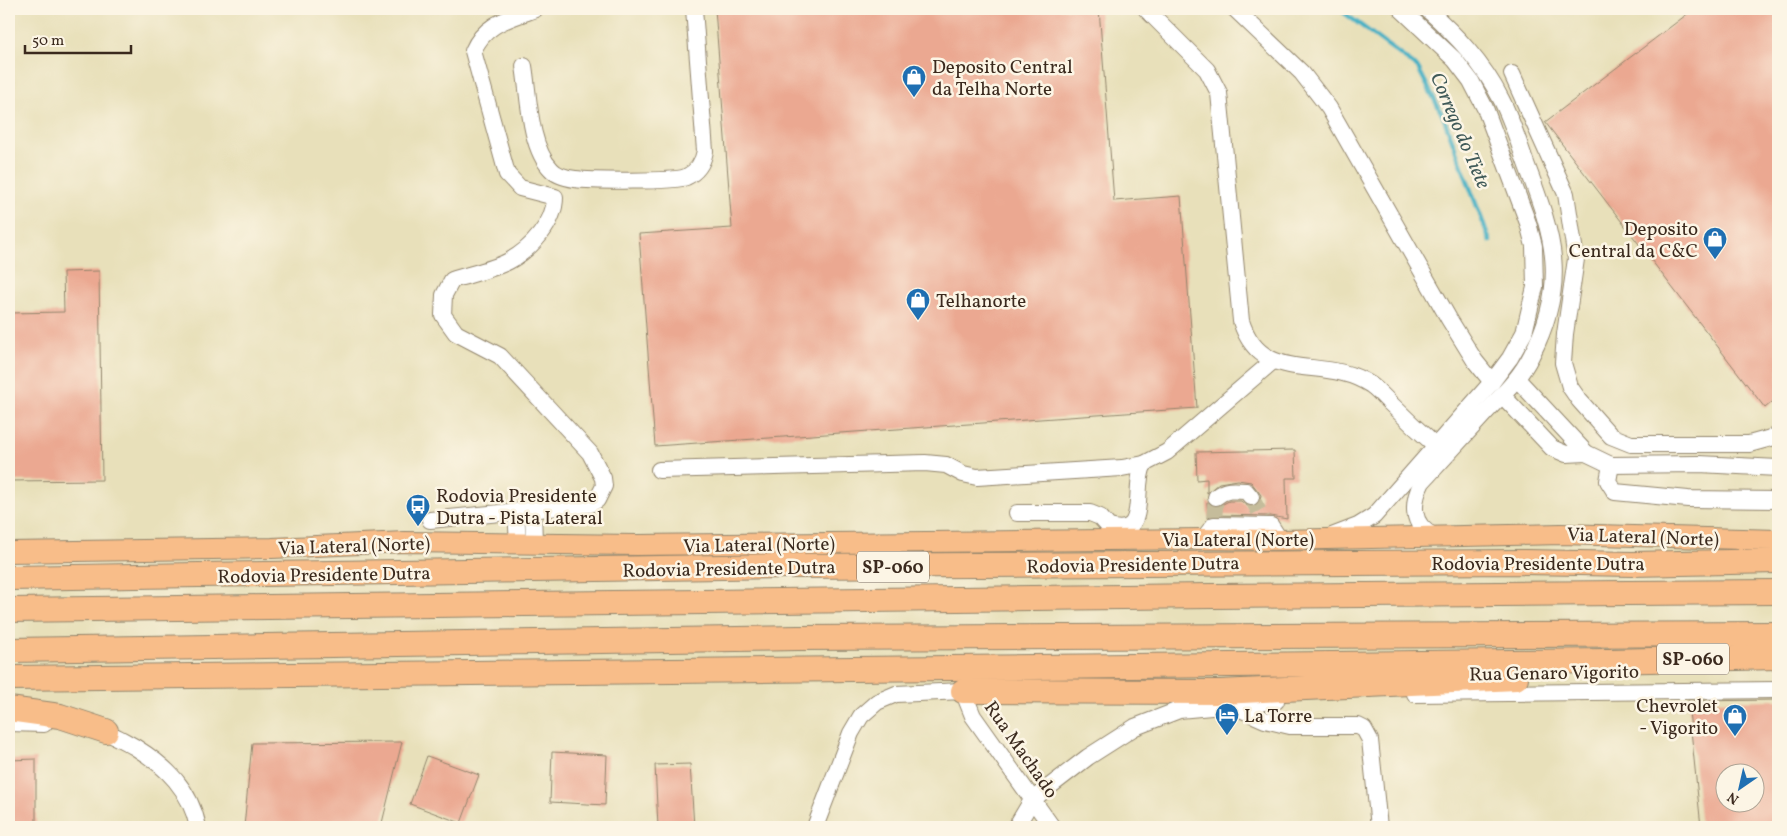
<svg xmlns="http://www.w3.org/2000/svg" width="1787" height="836" viewBox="0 0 1787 836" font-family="Vollkorn,serif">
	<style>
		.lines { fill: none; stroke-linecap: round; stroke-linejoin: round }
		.stream { stroke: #46b1c4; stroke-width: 4.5 }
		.building { fill: #eba891; fill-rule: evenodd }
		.minor-tunnel { stroke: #c5bc9b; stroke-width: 16; stroke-dasharray: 16 8; stroke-linecap: butt }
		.minor-casing { stroke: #92856c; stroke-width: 18 }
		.major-casing { stroke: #92856c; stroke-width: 22 }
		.highway-casing { stroke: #92856c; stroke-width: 26 }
		.minor { stroke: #fff; stroke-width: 16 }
		.major { stroke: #f8bd89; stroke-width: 20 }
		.highway { stroke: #f8bd89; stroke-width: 24 }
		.labels { text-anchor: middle; stroke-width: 5; stroke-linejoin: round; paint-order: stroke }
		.shield { fill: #fcf5e5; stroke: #75675a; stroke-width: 1 }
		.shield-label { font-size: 18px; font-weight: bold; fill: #3b2a1e }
		.poi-label { font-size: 19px; fill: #3b2a1e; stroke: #fcf5e5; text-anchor: start }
		.street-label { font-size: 19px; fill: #3b2a1e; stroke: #fcf5e5 }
		.water-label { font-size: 20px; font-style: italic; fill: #3f5958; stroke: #fcf5e5 }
	</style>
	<rect width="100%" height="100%" fill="#fcf5e5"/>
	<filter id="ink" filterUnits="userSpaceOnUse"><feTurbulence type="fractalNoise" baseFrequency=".02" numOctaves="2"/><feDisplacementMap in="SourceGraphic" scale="10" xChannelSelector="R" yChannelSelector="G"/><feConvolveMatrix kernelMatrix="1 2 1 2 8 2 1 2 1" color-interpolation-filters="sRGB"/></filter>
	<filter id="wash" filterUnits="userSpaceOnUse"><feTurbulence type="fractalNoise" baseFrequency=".0096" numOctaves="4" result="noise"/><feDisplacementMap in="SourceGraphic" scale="20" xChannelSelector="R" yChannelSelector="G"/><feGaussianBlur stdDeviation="1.12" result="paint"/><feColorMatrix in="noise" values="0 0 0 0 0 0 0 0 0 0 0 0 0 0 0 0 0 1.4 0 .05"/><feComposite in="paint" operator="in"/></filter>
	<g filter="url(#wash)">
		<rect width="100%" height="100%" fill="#e8e0ba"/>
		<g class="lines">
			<path class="stream" d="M1339,9L1418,68L1443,116L1490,241"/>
		</g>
		<g id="blocks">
			<g class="building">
				<path d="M715,9H1099L1114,201L1181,196L1197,408L655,446L639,234L732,228Z"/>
				<path d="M1694,9H1778V397L1765,408L1545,122Z"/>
				<path d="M99,271L102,480L9,481V313L64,312L63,272Z"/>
				<path d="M1295,450L1296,478H1286L1287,519L1271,516L1214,515L1208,517L1207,502L1217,507L1229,501H1241L1247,506L1252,507L1260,501L1261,495L1251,482L1238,480L1219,483L1207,493V479L1197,480L1196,452Z"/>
				<path d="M1778,700V827H1701L1688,701ZM1724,774H1754V804H1724Z"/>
				<path d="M402,742L381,827H244L252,743Z"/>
				<path d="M552,752L607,755L605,805L550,802Z"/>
				<path d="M427,756L479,775L461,823L410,804Z"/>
				<path d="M36,759V827H9V760Z"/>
				<path d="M690,764L694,827H658L655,765Z"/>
			</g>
		</g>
	</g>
	<g filter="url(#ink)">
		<use href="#blocks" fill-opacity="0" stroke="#92856c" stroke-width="1"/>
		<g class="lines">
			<g class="minor-tunnel">
				<path d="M1251,497L1263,519"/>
				<path d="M1214,519L1216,497"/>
			</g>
			<defs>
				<g id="minor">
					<path d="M1146,9L1207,70L1219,93L1241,321C1262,388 1324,353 1371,385C1378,390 1384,397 1390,403C1405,418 1420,432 1436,446"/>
					<path d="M1235,9L1302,73L1329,108L1449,319L1475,361L1492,382"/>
					<path d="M1427,9C1456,35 1483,63 1501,99C1512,120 1519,144 1527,166C1554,238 1569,283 1531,356C1520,378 1503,394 1486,412C1465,435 1444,458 1422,482C1412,502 1410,525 1434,536"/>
					<path d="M524,66C529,96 529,146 551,169C556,175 567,178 575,179C590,181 674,182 686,177C697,172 703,162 705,151L694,9"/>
					<path d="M1512,74L1566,194L1576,259L1565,334L1563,363L1570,387L1579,400L1611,436L1631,444H1749L1778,436"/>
					<path d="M1517,379L1586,453L1611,465L1699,464L1778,468"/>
					<path d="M1502,395L1552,448L1566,454L1586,453"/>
					<path d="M1611,465L1608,481L1615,492L1688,499L1778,500"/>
					<path d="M659,470L925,463L946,465L963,474L977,477L1122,468L1144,464L1167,452L1273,361"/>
					<path d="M1216,497C1225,489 1234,490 1246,491L1251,497"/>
					<path d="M533,510L534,543"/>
					<path d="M516,512L518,543"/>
					<path d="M1017,513H1090L1100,517L1109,527C1151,539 1131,487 1144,464"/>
					<path d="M430,520L590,504L597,500L604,486L603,478L590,453L500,356L456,333L443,315L444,295L452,280C470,274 492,270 509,261C531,249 555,223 555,197L520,188L507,174L473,51C485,23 509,19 535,9"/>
					<path d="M1332,536L1358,526L1374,516L1492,382L1510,358L1524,333L1535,287L1534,246L1528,223L1485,108L1471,81L1455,60L1401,9"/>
					<path d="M1203,539L1214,525L1271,526L1280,540"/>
					<path d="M1415,694L1778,690"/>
					<path d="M1231,705L1265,720L1290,726H1358L1364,729L1370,740L1379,827"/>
					<path d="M9,723L44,724"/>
					<path d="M96,730C110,732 122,740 135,747C167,767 190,789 198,827"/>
					<path d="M815,827L851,733L861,716L877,702L896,694L963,691L973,716L1052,827"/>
					<path d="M1016,827L1032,800L1088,757L1135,727L1179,710L1276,701"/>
				</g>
				<path id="major" d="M9,552L272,548L405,542L637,545L1203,539L1280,540L1561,534L1778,540"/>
				<g id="highway">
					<path d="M9,578L787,566L1525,562L1632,564L1778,561"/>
					<path d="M9,610L1212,596L1778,592"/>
					<path d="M9,650L798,638L1778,634"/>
					<path d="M9,678L1608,661L1778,657"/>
					<path d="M963,691L1221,692L1516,678"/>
					<path d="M9,709L60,716L106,731"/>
				</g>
			</defs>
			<use href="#minor" class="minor-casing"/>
			<use href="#major" class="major-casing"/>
			<use href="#highway" class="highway-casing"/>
			<use href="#minor" class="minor"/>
			<use href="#major" class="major"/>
			<use href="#highway" class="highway"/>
		</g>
	</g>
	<defs>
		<symbol id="shop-pin" viewBox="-11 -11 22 30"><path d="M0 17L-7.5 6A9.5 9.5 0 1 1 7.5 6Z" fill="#1f6fb2" stroke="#fcf5e5"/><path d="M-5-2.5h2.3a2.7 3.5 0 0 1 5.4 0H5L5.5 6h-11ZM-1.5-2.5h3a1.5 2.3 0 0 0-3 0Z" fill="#fff"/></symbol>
		<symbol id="bus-pin" viewBox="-11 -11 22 30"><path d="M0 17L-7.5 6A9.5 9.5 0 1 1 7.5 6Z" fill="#1f6fb2" stroke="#fcf5e5"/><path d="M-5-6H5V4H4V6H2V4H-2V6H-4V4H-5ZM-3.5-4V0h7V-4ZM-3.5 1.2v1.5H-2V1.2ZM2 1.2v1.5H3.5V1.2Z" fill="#fff"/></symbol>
		<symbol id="hotel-pin" viewBox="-11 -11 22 30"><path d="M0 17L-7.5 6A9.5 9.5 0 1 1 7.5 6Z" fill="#1f6fb2" stroke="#fcf5e5"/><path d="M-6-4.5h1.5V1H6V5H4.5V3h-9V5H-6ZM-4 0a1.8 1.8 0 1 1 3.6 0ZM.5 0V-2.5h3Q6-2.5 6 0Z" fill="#fff"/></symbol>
	</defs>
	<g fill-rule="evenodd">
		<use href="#shop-pin" x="900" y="63" width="28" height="38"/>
		<use href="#shop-pin" x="1701" y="225" width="28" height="38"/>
		<use href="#shop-pin" x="904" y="286" width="28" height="38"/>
		<use href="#bus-pin" x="404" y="492" width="28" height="38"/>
		<use href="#hotel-pin" x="1213" y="701" width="28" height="38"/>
		<use href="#shop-pin" x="1721" y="702" width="28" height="38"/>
	</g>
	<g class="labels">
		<g class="shield">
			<rect x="857" y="551.5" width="72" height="31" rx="4"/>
			<rect x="1657" y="643.5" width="72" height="31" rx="4"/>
		</g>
		<g class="shield-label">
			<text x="893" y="573">SP-060</text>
			<text x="1693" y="665">SP-060</text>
		</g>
		<g class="poi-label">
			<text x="932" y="73">Deposito Central<tspan x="932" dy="22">da Telha Norte</tspan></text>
			<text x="1698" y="235" text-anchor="end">Deposito<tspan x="1698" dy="22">Central da C&amp;C</tspan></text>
			<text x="936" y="307">Telhanorte</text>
			<text x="436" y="502">Rodovia Presidente<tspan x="436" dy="22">Dutra - Pista Lateral</tspan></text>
			<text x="1718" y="712" text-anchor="end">Chevrolet<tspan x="1718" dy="22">- Vigorito</tspan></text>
			<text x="1244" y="722">La Torre</text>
		</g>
		<g class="street-label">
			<text transform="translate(1643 536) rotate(2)" y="7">Via Lateral (Norte)</text>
			<text x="1238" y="546">Via Lateral (Norte)</text>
			<text transform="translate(759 544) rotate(-1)" y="7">Via Lateral (Norte)</text>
			<text transform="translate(354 545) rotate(-2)" y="7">Via Lateral (Norte)</text>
			<text x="1538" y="570">Rodovia Presidente Dutra</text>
			<text transform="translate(1133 564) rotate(-1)" y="7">Rodovia Presidente Dutra</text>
			<text transform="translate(729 568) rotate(-1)" y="7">Rodovia Presidente Dutra</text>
			<text transform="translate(324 574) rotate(-1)" y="7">Rodovia Presidente Dutra</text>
			<text transform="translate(1554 672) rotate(-1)" y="7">Rua Genaro Vigorito</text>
			<text transform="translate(1022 749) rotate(55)" y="7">Rua Machado</text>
		</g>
		<g class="water-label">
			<text transform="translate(1461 130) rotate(67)" y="7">Corrego do Tiete</text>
		</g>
	</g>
	<rect width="1787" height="836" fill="none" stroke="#fcf5e5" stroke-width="30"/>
	<g transform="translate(1740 788) rotate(214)"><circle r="24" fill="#fcf5e5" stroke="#afa495"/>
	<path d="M0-4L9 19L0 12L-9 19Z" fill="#1f6fb2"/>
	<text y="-8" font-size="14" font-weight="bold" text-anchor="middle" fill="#3b2a1e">N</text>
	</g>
	<path d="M25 45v8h106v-8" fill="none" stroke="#3b2a1e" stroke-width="2.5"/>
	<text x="32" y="45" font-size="15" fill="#3b2a1e" stroke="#fcf5e5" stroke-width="4" paint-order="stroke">50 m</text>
</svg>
